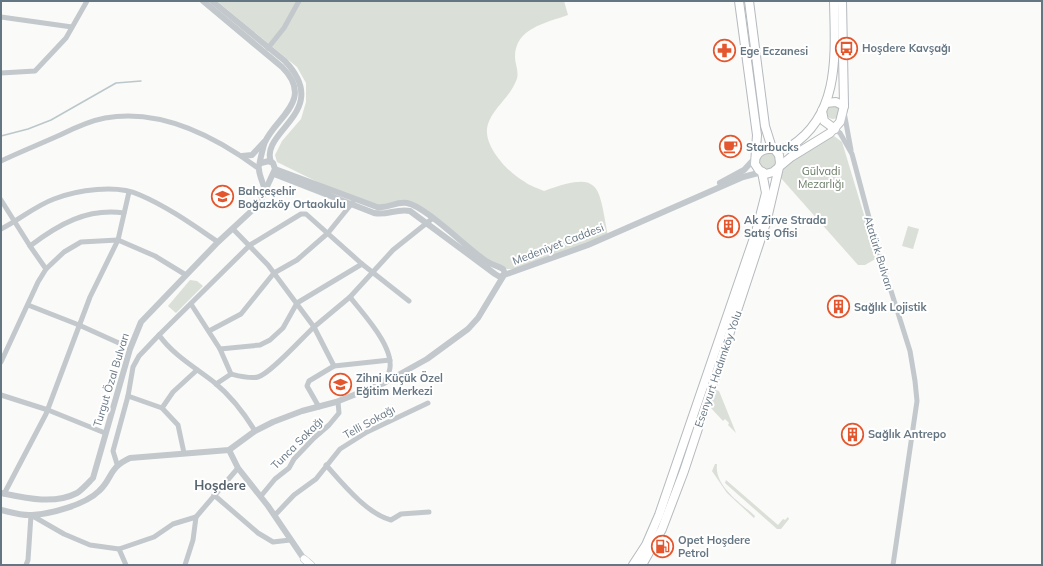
<svg xmlns="http://www.w3.org/2000/svg" width="1043" height="566" viewBox="0 0 1043 566" font-family="Mulish,sans-serif">
	<style>
		.green { fill: #dadfd7 }
		.lines { fill: none; stroke-linecap: round; stroke-linejoin: round }
		.stream { stroke: #bbc7cb; stroke-width: 1.5 }
		.secondary-casing { stroke: #b3babf; stroke-width: 8 }
		.primary-casing { stroke: #b5babe; stroke-width: 10 }
		.minor { stroke: #c3c8cc; stroke-width: 5 }
		.tertiary { stroke: #c3c8cc; stroke-width: 6 }
		.secondary { stroke: #fff; stroke-width: 7 }
		.primary { stroke: #fff; stroke-width: 8 }
		.labels { text-anchor: middle; stroke-width: 4; stroke-linejoin: round; paint-order: stroke }
		.poi-label { font-size: 11px; font-weight: bold; fill: #657683; stroke: #fff; text-anchor: start }
		.park-label { font-size: 11px; fill: #687a64; stroke: #fff }
		.street-label { font-size: 11px; fill: #657683; stroke: #fff }
		.quarter-label { font-size: 13px; font-weight: bold; fill: #57646e; stroke: #fff }
	</style>
	<rect width="100%" height="100%" fill="#fafaf8"/>
	<g class="green">
		<path d="M217,1H564L568,15C546,23 515,28 515,57C515,65 520,73 516,81C510,97 493,108 488,124C481,144 508,173 525,182C530,186 538,188 544,191C602,170 598,185 608,236L519,269H503L491,264L412,204L390,207L354,200L277,162L275,155L282,141L301,119L306,102V83L297,67Z"/>
		<circle cx="833" cy="112" r="7"/>
		<path d="M834,136L842,142L877,258L865,265H858L780,177L786,165Z"/>
		<circle cx="768" cy="161" r="9"/>
		<path d="M908,226L919,229L913,249L902,246Z"/>
		<path d="M190,280L197,281L203,286L176,313L168,306Z"/>
		<path d="M716,390L719,391L736,433L728,425L729,423L725,419L723,421L711,408Z"/>
		<path d="M715,464H717C714,486 741,503 755,516L754,518L727,493L712,471Z"/>
		<path d="M726,480L778,525L783,519L785,520L788,517L789,519L781,529H777L725,483Z"/>
	</g>
	<g class="lines">
		<path class="stream" d="M1,136L28,129L51,120L116,83L141,81"/>
		<defs>
			<path id="secondary" d="M304,559L311,565"/>
			<g id="primary">
				<path d="M739,1L757,135L755,164L759,170L766,174L773,172L791,157L830,133L840,122L844,106L842,1"/>
				<path d="M826,103L836,102L844,106"/>
				<path d="M822,111L824,121L835,129"/>
				<path d="M756,157C763,143 779,153 791,146C841,114 835,52 834,1"/>
				<path d="M633,565L646,545L659,515L756,232L766,193L762,172"/>
				<path d="M642,565L662,529L684,471L766,223L780,163L779,155L771,145L765,126L749,1"/>
			</g>
		</defs>
		<use href="#secondary" class="secondary-casing"/>
		<use href="#primary" class="primary-casing"/>
		<g class="minor">
			<path d="M1,17L72,27"/>
			<path d="M268,48L284,28L299,1"/>
			<path d="M1,73L35,71L66,38L87,1"/>
			<path d="M844,112L851,150"/>
			<path d="M835,129L840,133L852,154L875,240L910,351L915,381L917,401L893,565"/>
			<path d="M1,161C20,152 40,144 60,135C74,128 89,121 105,118C160,108 216,137 258,168"/>
			<path d="M1,200L30,246L46,269"/>
			<path d="M1,229C19,220 35,206 54,199C77,190 117,184 140,195C168,207 193,225 218,242"/>
			<path d="M233,229L268,265L314,327L350,297L393,250L433,218"/>
			<path d="M30,246C59,224 87,208 124,213"/>
			<path d="M350,297C363,314 397,349 389,372C388,376 385,379 384,383"/>
			<path d="M191,304L220,349L231,374L216,384"/>
			<path d="M28,305L79,325L121,344"/>
			<path d="M209,331L241,314L274,273L297,260L328,233L353,202"/>
			<path d="M220,349L260,345L270,340L283,328L297,303L362,264"/>
			<path d="M1,362L38,282L46,269L64,252L81,242L118,240L155,256L186,275"/>
			<path d="M231,374C239,376 250,379 258,377C270,374 303,337 314,327L334,366"/>
			<path d="M1,395L48,410L105,433"/>
			<path d="M128,396L133,367L139,356L159,335"/>
			<path d="M319,407L307,386L309,381L334,366L390,360"/>
			<path d="M255,431C244,413 232,397 215,383C196,368 173,355 159,335L250,245L301,214H306L362,264L409,301"/>
			<path d="M184,453L178,425L162,408L173,392L197,370"/>
			<path d="M117,464L113,451L128,396L162,408"/>
			<path d="M326,465C342,483 367,514 391,520L401,514L429,512"/>
			<path d="M4,494L46,414L90,297L118,240L129,192"/>
			<path d="M214,495L258,533L273,542L290,540"/>
			<path d="M261,496L275,479L289,468L294,459L314,438L329,425L339,413L338,402"/>
			<path d="M275,515L294,495L316,479L340,449L367,432L428,403"/>
			<path d="M26,565L28,560L31,515L64,534L90,545L119,549"/>
			<path d="M126,565L119,549L154,537L173,524L196,517"/>
			<path d="M185,565L193,540L196,517L238,468"/>
		</g>
		<g class="tertiary">
			<path d="M203,1L282,67C315,100 276,117 265,142C264,144 258,167 259,169C259,175 263,183 265,190"/>
			<path d="M212,1L285,61C333,112 259,131 271,162"/>
			<path d="M242,156L252,155L264,142"/>
			<path d="M274,174L374,213C387,216 397,208 410,211L495,274L500,277L505,274L503,269C498,266 492,265 486,261C468,249 425,206 407,203C396,201 388,209 377,207L275,169"/>
			<path d="M720,183L744,170L756,157"/>
			<path d="M229,450L238,468L268,506L304,559"/>
			<path d="M1,493C25,498 54,505 77,493C83,489 88,483 93,478L130,349L141,322L218,242L259,204L275,169L273,163L269,161L261,163"/>
			<path d="M1,510C10,512 22,516 32,515C50,514 85,505 99,491C113,478 108,468 130,458L229,450L255,431L273,422L302,411L336,402L384,383L427,359L468,329L478,318L504,275L588,245L743,177L762,172"/>
		</g>
		<use href="#secondary" class="secondary"/>
		<use href="#primary" class="primary"/>
	</g>
	<defs>
		<symbol id="bus-ring" viewBox="-11 -11 22 22"><circle r="9.5" fill="#fff" stroke="#e4572e" stroke-width="1.5"/><path d="M-5-6H5V4H4V6H2V4H-2V6H-4V4H-5ZM-3.5-4V0h7V-4ZM-3.5 1.2v1.5H-2V1.2ZM2 1.2v1.5H3.5V1.2Z" fill="#e4572e"/></symbol>
		<symbol id="pharmacy-ring" viewBox="-11 -11 22 22"><circle r="9.5" fill="#fff" stroke="#e4572e" stroke-width="1.5"/><path d="M-2-6h4v4h4v4h-4v4h-4v-4h-4v-4h4Z" fill="#e4572e"/></symbol>
		<symbol id="cafe-ring" viewBox="-11 -11 22 22"><circle r="9.5" fill="#fff" stroke="#e4572e" stroke-width="1.5"/><path d="M-5.5-4.5H6V0H3Q3 3.5 0 3.5H-2.5Q-5.5 3.5-5.5 0ZM3-3.2v2h1.7v-2ZM-6 4.5H4V6H-6Z" fill="#e4572e"/></symbol>
		<symbol id="school-ring" viewBox="-11 -11 22 22"><circle r="9.5" fill="#fff" stroke="#e4572e" stroke-width="1.5"/><path d="M0-5L7-2L0 1L-7-2ZM-4 1L0 2.5L4 1V4Q0 6-4 4Z" fill="#e4572e"/></symbol>
		<symbol id="building-ring" viewBox="-11 -11 22 22"><circle r="9.5" fill="#fff" stroke="#e4572e" stroke-width="1.5"/><path d="M-4-6H4V6H1V3H-1V6H-4ZM-2.5-4.3h1.7v1.8h-1.7ZM.8-4.3h1.7v1.8H.8ZM-2.5-1h1.7V.8h-1.7ZM.8-1h1.7V.8H.8Z" fill="#e4572e"/></symbol>
		<symbol id="fuel-ring" viewBox="-11 -11 22 22"><circle r="9.5" fill="#fff" stroke="#e4572e" stroke-width="1.5"/><path d="M-5.5-6h7V0h2V4h1.3V-2.5L3-4.5l.8-.8L6-3V5H2.5V1h-1V6h-7ZM-4.2-4.7v3.2H.2V-4.7Z" fill="#e4572e"/></symbol>
	</defs>
	<g fill-rule="evenodd">
		<use href="#bus-ring" x="834" y="36" width="25" height="25"/>
		<use href="#pharmacy-ring" x="712" y="38" width="25" height="25"/>
		<use href="#cafe-ring" x="718" y="134" width="25" height="25"/>
		<use href="#school-ring" x="210" y="184" width="25" height="25"/>
		<use href="#building-ring" x="716" y="214" width="25" height="25"/>
		<use href="#building-ring" x="826" y="294" width="25" height="25"/>
		<use href="#school-ring" x="328" y="372" width="25" height="25"/>
		<use href="#building-ring" x="840" y="422" width="25" height="25"/>
		<use href="#fuel-ring" x="650" y="534" width="25" height="25"/>
	</g>
	<g class="labels">
		<g class="poi-label">
			<text x="862" y="52">Hoşdere Kavşağı</text>
			<text x="740" y="55">Ege Eczanesi</text>
			<text x="746" y="151">Starbucks</text>
			<text x="238" y="195">Bahçeşehir<tspan x="238" dy="13">Boğazköy Ortaokulu</tspan></text>
			<text x="744" y="224">Ak Zirve Strada<tspan x="744" dy="13">Satış Ofisi</tspan></text>
			<text x="854" y="311">Sağlık Lojistik</text>
			<text x="356" y="382">Zihni Küçük Özel<tspan x="356" dy="13">Eğitim Merkezi</tspan></text>
			<text x="868" y="438">Sağlık Antrepo</text>
			<text x="678" y="544">Opet Hoşdere<tspan x="678" dy="13">Petrol</tspan></text>
		</g>
		<g class="park-label">
			<text x="821" y="175">Gülvadi<tspan x="821" dy="13">Mezarlığı</tspan></text>
		</g>
		<g class="street-label">
			<text transform="translate(558 244) rotate(-21)" y="4">Medeniyet Caddesi</text>
			<text transform="translate(879 253) rotate(73)" y="4">Atatürk Bulvarı</text>
			<text transform="translate(718 369) rotate(-71)" y="4">Esenyurt Hadımköy Yolu</text>
			<text transform="translate(111 380) rotate(-73)" y="4">Turgut Özal Bulvarı</text>
			<text transform="translate(369 422) rotate(-29)" y="4">Telli Sokağı</text>
			<text transform="translate(297 443) rotate(-45)" y="4">Tunca Sokağı</text>
		</g>
		<g class="quarter-label">
			<text x="220" y="490">Hoşdere</text>
		</g>
	</g>
	<rect width="1043" height="566" fill="none" stroke="#657683" stroke-width="4"/>
</svg>
